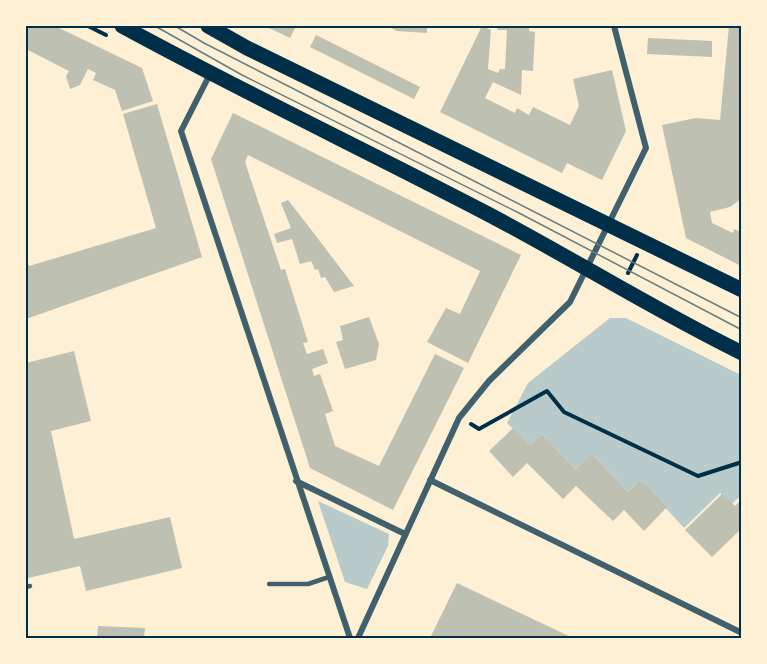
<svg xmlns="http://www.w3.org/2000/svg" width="767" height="664" viewBox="0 0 767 664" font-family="Poppins,sans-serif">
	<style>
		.green { fill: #b9caca }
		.building { fill: #bec0b2 }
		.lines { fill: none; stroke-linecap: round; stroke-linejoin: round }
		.path { stroke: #003049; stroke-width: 4 }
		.service { stroke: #3f606c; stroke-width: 4.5 }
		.minor { stroke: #3f606c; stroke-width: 6 }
		.primary { stroke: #003049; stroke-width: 15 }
		.tram { stroke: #657d81; stroke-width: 1.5 }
		.neatline { fill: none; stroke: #003049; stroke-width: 2 }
	</style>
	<rect width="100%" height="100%" fill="#fdf0d5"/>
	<g class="green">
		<path d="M610,318H626L741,375V495L732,504L720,493L684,528L640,480L628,492L594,456L576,470L542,434L530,445L507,423L528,383Z"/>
		<path d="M318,501L389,534L388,546L367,589L345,582Z"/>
	</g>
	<g class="building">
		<path d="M26,26H55L142,68L153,101L122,111L115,90L93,80L96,73L88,69L80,85L70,89L66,76L69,71L26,49Z"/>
		<path d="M265,26H296L290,38Z"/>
		<path d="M387,26H427V33L397,31Z"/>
		<path d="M482,26L491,30L488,69L498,73L500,69H505L507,30H497L498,26H529V31L535,32L533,71L522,70L521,95L493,82L485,98L515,113L517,108L529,115L533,107L570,125L579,106L573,79L612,70L626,131L602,180L567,163L562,173L440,112Z"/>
		<path d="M729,26H741V199L730,207L710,212L712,223L733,233L734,229L741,232V266L686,238L662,125L696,118L720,120Z"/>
		<path d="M316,35L420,87L414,99L310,47Z"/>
		<path d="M648,38L712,41V57L647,54Z"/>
		<path d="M157,104L202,257L26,319V256L29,266L156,228L123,114Z"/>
		<path d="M233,113L521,255L468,363L427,342L446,308L460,314L480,271L248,155L245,162L281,270L285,269L308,342L303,343L307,354L323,349L328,363L312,369L314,376L320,374L333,411L325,414L335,446L379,466L435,354L464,368L393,510L310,468L211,159Z"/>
		<path d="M288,200L306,223L354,286L334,292L325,277L321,278L318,269L315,270L311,261L300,264L292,239L277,243L274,234L291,228L281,203Z"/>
		<path d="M369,317L379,344L376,360L345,369L336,342L343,340L340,326Z"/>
		<path d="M74,351L91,421L51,431L74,539L170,517L182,568L86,591L80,566L28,578L26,567V363Z"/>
		<path d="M513,428L530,445L542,434L576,470L592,454L628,492L640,480L667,507L644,531L624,510L613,521L576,486L563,499L527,463L513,477L489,451Z"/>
		<path d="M722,494L735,506L741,500V533L739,531L712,557L685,530Z"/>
		<path d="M457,583L573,638H430Z"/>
		<path d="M98,626L145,628L144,638H97Z"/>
	</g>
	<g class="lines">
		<g class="path">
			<path d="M88,26L106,35"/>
			<path d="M628,273L637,255"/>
			<path d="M471,424L479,429L547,391L564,412L698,476L742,462"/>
		</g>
		<g class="service">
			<path d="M269,584H308L329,577"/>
			<path d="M26,587L30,586"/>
		</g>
		<g class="minor">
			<path d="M210,74L181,131L350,638"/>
			<path d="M430,480L742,633"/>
			<path d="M296,481L405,534"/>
			<path d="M358,638L459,418L489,381L570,302L646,148L614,26"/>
		</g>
		<g class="primary">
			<path d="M122,26C241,91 365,150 486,213C572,258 654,310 742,353"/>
			<path d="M208,26L247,48L742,290"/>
		</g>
		<g class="tram">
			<path d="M155,26L242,75L521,214L742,330"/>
			<path d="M175,26L204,43L742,318"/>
		</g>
	</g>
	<rect width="767" height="664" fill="none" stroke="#fdf0d5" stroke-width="54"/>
	<rect x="27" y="27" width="713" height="610" class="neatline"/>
</svg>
